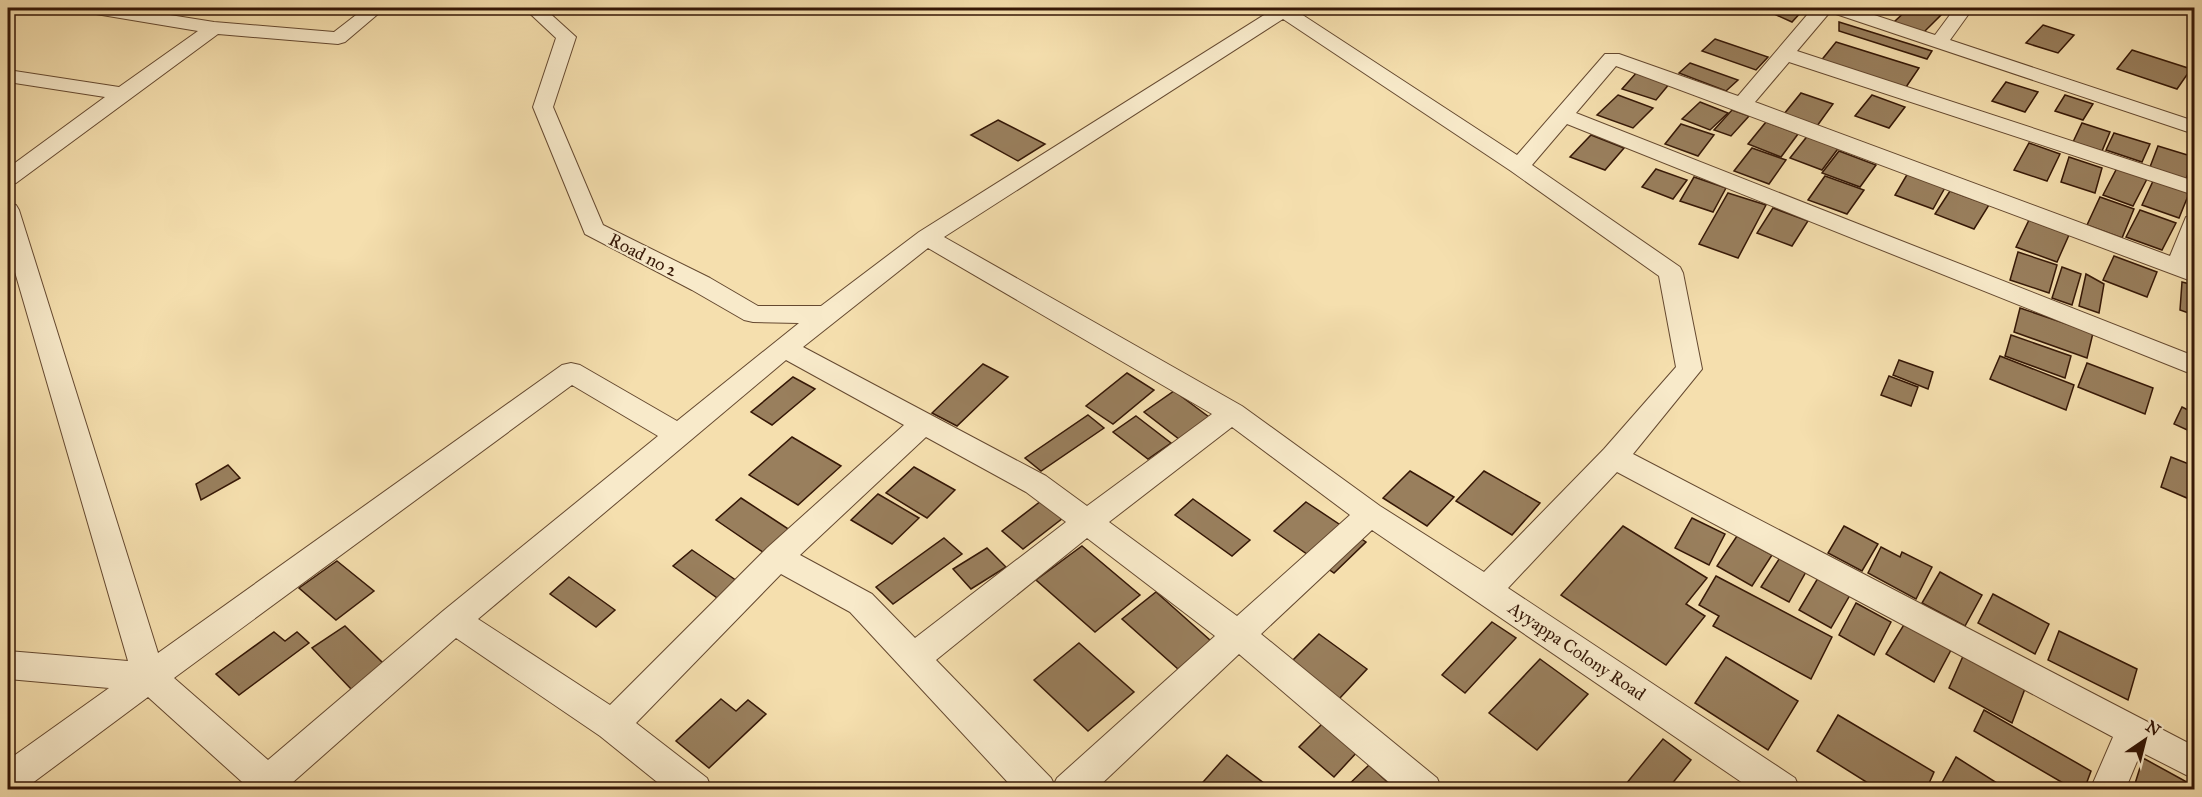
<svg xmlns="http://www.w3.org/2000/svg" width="2202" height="797" viewBox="0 0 2202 797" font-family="'IM FELL Great Primer',serif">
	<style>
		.building { fill: #997f5d; stroke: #351706; stroke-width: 1.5 }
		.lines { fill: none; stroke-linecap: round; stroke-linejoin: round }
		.street-casing { stroke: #654930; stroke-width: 2 }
		.street { fill: #f8eaca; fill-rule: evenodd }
		.labels { text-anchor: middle; stroke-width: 4.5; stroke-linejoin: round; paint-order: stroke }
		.street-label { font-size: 18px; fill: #351706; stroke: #f8eaca }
	</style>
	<rect width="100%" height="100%" fill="#f5dfae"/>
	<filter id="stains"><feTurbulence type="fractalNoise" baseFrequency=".00333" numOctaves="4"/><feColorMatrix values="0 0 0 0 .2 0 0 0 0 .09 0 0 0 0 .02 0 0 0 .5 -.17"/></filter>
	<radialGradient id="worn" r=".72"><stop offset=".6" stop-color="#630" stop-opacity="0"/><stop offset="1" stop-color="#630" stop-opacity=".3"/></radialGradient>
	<g class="building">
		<path d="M1778,8H1795L1803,10L1792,22L1772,13Z"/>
		<path d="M1909,8H1919L1941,15L1924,32L1894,22Z"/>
		<path d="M1839,22L1932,51L1927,59L1839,31Z"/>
		<path d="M2043,25L2074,35L2058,53L2026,43Z"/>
		<path d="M1715,39L1768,57L1756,70L1702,51Z"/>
		<path d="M1836,42L1919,68L1904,90L1820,62Z"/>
		<path d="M2132,50L2191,69L2177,89L2117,69Z"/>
		<path d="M1690,63L1738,80L1726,91L1679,73Z"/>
		<path d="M1637,72L1670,83L1656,100L1622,89Z"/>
		<path d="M2006,82L2038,92L2025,112L1992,101Z"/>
		<path d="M1801,93L1833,104L1817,126L1784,114Z"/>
		<path d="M1618,95L1653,108L1633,128L1597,115Z"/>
		<path d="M1872,95L1905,107L1889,128L1855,116Z"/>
		<path d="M2065,95L2093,104L2083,120L2055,111Z"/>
		<path d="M1700,102L1728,113L1710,130L1682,119Z"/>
		<path d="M1732,110L1749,116L1731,136L1714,130Z"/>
		<path d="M998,120L1045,144L1018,161L971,135Z"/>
		<path d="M1766,122L1798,134L1781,157L1748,144Z"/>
		<path d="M2082,123L2110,132L2102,151L2073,142Z"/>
		<path d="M1681,124L1714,135L1698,156L1665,144Z"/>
		<path d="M2114,133L2150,144L2142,162L2106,150Z"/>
		<path d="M1809,134L1840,146L1822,170L1790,158Z"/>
		<path d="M1591,135L1624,148L1605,170L1570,157Z"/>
		<path d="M2029,143L2060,154L2047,181L2014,170Z"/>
		<path d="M2158,146L2194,157L2186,179L2150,167Z"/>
		<path d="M1752,148L1786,160L1769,184L1734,171Z"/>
		<path d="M1839,151L1876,165L1860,187L1822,173Z"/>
		<path d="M2069,157L2102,168L2095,193L2061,182Z"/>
		<path d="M2117,168L2147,179L2133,206L2103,195Z"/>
		<path d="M1656,169L1687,180L1673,199L1642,187Z"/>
		<path d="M1908,173L1946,186L1933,209L1895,195Z"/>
		<path d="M1825,176L1864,190L1847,214L1808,200Z"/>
		<path d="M1694,177L1726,188L1713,212L1680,201Z"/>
		<path d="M2154,179L2190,191L2179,218L2142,205Z"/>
		<path d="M1950,191L1989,205L1974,229L1935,214Z"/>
		<path d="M1728,193L1766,205L1738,258L1699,244Z"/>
		<path d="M2100,197L2134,209L2122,238L2087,225Z"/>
		<path d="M1773,208L1808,221L1792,246L1757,233Z"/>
		<path d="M2140,210L2176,223L2162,250L2126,237Z"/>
		<path d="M2029,220L2069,235L2057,262L2016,247Z"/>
		<path d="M2018,252L2057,265L2049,293L2010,280Z"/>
		<path d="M2114,256L2157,272L2147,297L2103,280Z"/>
		<path d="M2062,267L2081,274L2072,305L2052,298Z"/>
		<path d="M2086,274L2104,284L2099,313L2079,306Z"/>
		<path d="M2182,282L2194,285V315L2180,310Z"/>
		<path d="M2020,308L2093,333L2087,358L2014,332Z"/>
		<path d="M2011,335L2071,356L2065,378L2005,356Z"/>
		<path d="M2000,356L2074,385L2066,410L1990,379Z"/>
		<path d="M1899,360L1933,372L1928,389L1893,375Z"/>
		<path d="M2087,363L2153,388L2145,414L2078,387Z"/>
		<path d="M983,364L1008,377L957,426L932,413Z"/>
		<path d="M1127,373L1154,390L1113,424L1086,406Z"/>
		<path d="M1889,376L1918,387L1911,406L1881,395Z"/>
		<path d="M793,377L815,389L772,425L751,412Z"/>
		<path d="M1174,391L1209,417L1179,439L1144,412Z"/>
		<path d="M2182,407L2194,413V433L2174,424Z"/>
		<path d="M1088,415L1104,428L1041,471L1025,458Z"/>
		<path d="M1136,416L1171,443L1148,459L1113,432Z"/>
		<path d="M792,437L841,466L798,505L749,475Z"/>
		<path d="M2171,457L2194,466V501L2161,487Z"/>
		<path d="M228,465L240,478L201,500L196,484Z"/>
		<path d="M914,467L955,490L927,518L886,493Z"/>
		<path d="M1410,471L1454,497L1427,526L1383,498Z"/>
		<path d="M1484,471L1540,503L1512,535L1456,501Z"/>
		<path d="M878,494L919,518L892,544L851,520Z"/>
		<path d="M741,498L793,532L767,555L716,520Z"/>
		<path d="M1193,499L1250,540L1232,556L1175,515Z"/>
		<path d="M1041,501L1063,518L1023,549L1002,531Z"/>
		<path d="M1306,502L1366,542L1334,573L1274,531Z"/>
		<path d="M1692,518L1725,534L1709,565L1675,548Z"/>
		<path d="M1623,526L1707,578L1686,604L1705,616L1666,665L1561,595Z"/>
		<path d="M1844,526L1878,544L1862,571L1828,553Z"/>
		<path d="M1737,536L1772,555L1752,586L1717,566Z"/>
		<path d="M944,538L962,554L893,604L876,587Z"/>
		<path d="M1082,546L1140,595L1095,632L1036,580Z"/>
		<path d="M1881,547L1900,557L1902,552L1932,567L1916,599L1868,573Z"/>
		<path d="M987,548L1006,567L971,589L953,569Z"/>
		<path d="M692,550L740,583L720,600L673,566Z"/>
		<path d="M1781,556L1807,570L1789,602L1761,587Z"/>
		<path d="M337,561L374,591L336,620L299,588Z"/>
		<path d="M1940,572L1982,595L1965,626L1922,603Z"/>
		<path d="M1716,576L1832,637L1811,679L1713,626L1719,616L1699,605Z"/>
		<path d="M569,577L615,610L596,627L550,594Z"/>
		<path d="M1818,578L1850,595L1831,628L1799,610Z"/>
		<path d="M1156,592L1211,641L1178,669L1122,619Z"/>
		<path d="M1993,594L2049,624L2035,654L1978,623Z"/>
		<path d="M1856,603L1891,622L1874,655L1839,635Z"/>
		<path d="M1492,622L1516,638L1465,693L1442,675Z"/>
		<path d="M1905,623L1951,650L1934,682L1886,654Z"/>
		<path d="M345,626L385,665L352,690L312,648Z"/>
		<path d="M2059,631L2137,669L2128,700L2048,660Z"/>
		<path d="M274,632L285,641L297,632L309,643L239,695L216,674Z"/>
		<path d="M1319,634L1367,669L1339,699L1290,663Z"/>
		<path d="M1079,643L1134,692L1088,731L1034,680Z"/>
		<path d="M1964,654L2026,686L2012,723L1949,688Z"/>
		<path d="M1726,657L1798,701L1768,750L1695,703Z"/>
		<path d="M1540,659L1588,694L1537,750L1489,713Z"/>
		<path d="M721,699L736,711L748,700L766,714L709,768L676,741Z"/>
		<path d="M1984,710L2091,771L2084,790H2075L1974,731Z"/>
		<path d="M1838,715L1934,772L1926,790H1879L1817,751Z"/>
		<path d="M1323,723L1358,751L1334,777L1299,747Z"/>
		<path d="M1663,739L1691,760L1667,790H1621Z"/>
		<path d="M1227,755L1273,790H1196Z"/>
		<path d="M1956,757L2008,790H1938Z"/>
		<path d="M2143,758L2194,786V790H2133Z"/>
		<path d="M1369,765L1396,790H1348L1346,787Z"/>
	</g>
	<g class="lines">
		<defs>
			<g id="street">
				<path d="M87,8H126L214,22L334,32L365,8H385L345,42L338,44L218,34L16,183L8,185V168L105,97L8,82V70L119,87L198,31L96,14L89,12Z"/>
				<path d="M524,8H544L576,37L553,107L603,225L710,278L758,306H821L919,232L1275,8H1296L1295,10L1517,155L1605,54H1619L1738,96L1813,8H1853L1935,35L1955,8H1973L1950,40L2194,121V134L1830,12L1797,51L2194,181V195L1789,62L1755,102L2170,256L2186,217L2194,215V254L2191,264L2194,265V282L1616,66L1576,113L2194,356V375L1567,124L1532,165L1680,267L1683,273L1702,369L1633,454L2194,746V779L2141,752L2125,790H2090L2113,737L1617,472L1508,588L1795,778L1800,790H1753L1372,530L1261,634L1437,778L1442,790H1398L1239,654L1095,790H1015L850,612L781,574L636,723L707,778L712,790H667L600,736L456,638L292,783L294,790H251L148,697L23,790H8V760L109,688L8,679V651L128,661L8,248V203L16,205L19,210L158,653L562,365L571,363L580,365L677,421L799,323L753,322L744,320L692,290L585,234L533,107L556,38ZM1283,19L1511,171L1659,276L1676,367L1604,449L1484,572L1380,506L1242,406L944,237ZM928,248L1212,414L1087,506L1046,476L803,347ZM786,360L904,425L767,548L610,705L478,619ZM572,385L658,436L443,611L268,760L174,678ZM1232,427L1350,515L1237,616L1109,522ZM926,437L1026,492L1066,522L915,638L872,594L800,555ZM1087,538L1215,636L1057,778L1054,784L1051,778L936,660Z"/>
			</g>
		</defs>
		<use href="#street" class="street-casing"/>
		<use href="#street" class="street"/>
	</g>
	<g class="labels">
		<g class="street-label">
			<text transform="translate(643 255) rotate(27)" y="6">Road no 2</text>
			<text transform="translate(1577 651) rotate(34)" y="6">Ayyappa Colony Road</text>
		</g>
	</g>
	<rect width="2202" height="797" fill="none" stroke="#f5dfae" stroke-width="30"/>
	<rect x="9" y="9" width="2184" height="779" fill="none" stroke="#351706" stroke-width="3"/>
	<rect x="15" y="15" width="2172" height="767" fill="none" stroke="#351706" stroke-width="1.5"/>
	<g transform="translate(2145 740) rotate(35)" stroke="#f8eaca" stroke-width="4.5" paint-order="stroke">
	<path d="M0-4.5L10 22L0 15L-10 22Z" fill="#351706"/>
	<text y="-9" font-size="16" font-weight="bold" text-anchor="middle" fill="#351706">N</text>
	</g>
	<rect width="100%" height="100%" filter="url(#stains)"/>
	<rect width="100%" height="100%" fill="url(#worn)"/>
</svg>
